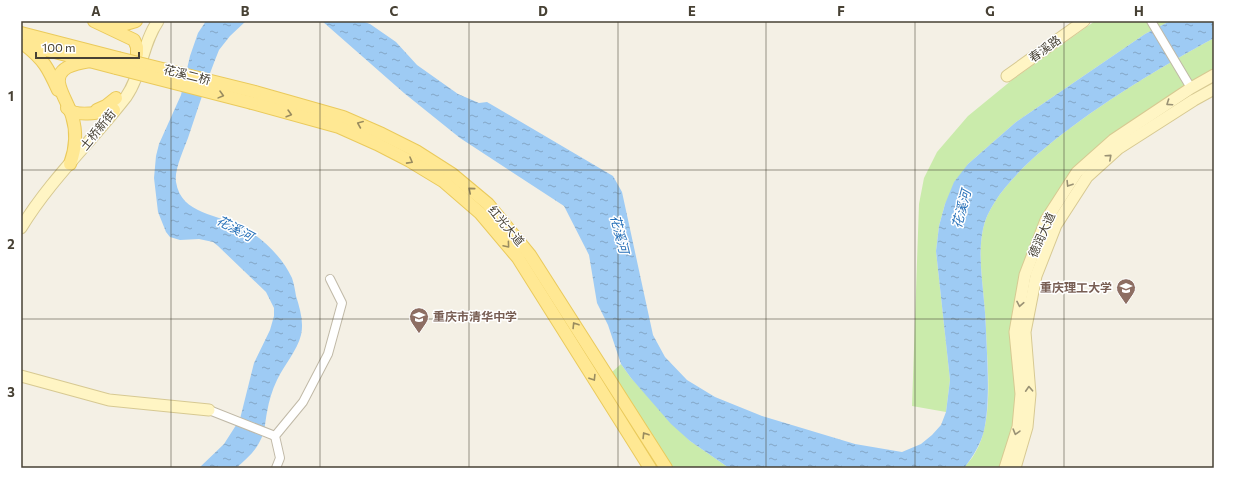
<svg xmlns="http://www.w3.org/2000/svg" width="1235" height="489" viewBox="0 0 1235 489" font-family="Commissioner,'Noto Sans SC',sans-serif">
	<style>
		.park { fill: #caebab }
		.water { fill: url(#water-ripples) }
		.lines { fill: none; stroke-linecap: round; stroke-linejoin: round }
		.street-casing { stroke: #c0b9a7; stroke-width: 10 }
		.secondary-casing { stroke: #d7c992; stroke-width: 13 }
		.primary-casing { stroke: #eaca5c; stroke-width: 14 }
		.street { stroke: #fff; stroke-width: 8 }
		.secondary { stroke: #fff5c4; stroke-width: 11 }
		.primary { stroke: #ffe893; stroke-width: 12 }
		.primary-bridge-casing { stroke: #eaca5c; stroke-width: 14; stroke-linecap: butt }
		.primary-bridge { stroke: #ffe893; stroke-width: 12 }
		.oneway { stroke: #9a8c5f }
		.oneway2 { stroke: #9a9275 }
		.grid { fill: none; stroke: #474134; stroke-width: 1; stroke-opacity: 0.55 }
		.labels { text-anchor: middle; stroke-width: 3; stroke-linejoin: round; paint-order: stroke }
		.street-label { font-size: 12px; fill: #474134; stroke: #fff }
		.education-label { font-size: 12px; font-weight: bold; fill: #785e54; stroke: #fff; text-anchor: end }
		.water-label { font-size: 13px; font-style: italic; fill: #2771b9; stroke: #fff }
		.neatline { fill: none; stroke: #474134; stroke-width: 1.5 }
		.grid-label { font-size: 13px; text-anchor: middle; font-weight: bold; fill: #474134 }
	</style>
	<defs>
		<pattern id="water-ripples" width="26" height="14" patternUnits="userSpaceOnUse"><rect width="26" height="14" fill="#9ecbf4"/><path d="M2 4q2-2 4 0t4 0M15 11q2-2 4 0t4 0" fill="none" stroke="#83a6c6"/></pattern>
	</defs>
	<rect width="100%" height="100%" fill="#f4f0e5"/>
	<g class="park">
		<path d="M1095,21H1170L1145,34L1016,122L968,164L945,204L939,226L936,251L950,380L946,412L912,406L919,204L924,178L937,152L968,116L1012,80Z"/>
		<path d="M1214,38V70L1184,86L1110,136L1042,219L1012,427L1000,468H964C967,463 972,459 975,453C991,427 989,383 987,353C986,336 986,318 984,301C982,277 978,253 983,229C997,160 1154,71 1214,38Z"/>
		<path d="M621,364L631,378L690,441L729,468H697L694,467L673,468L612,372Z"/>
	</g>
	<g class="water">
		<path d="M206,21H246L230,36L219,50C207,79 198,109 188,138C184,149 174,170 176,182C181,215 219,214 242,227C262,237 283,258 292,278C294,284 295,290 296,296C300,309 304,322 301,335C297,351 284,365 277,380C272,390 269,401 267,412C265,422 265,433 260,441C255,452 245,460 236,468H199L224,444L240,419L254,363L270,330L274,316V308L266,292L218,246L213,242L199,239L180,240L170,237L166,232L158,212L154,178L156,156L159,144L181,95L190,56L198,33Z"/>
		<path d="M322,21H362L370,24L396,42L417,65L458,94L479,103L487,102L613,176L622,192L653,335L665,357L687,380L715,397L762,416L855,444L902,452L921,444L932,435L941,425L946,412L950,380L936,251L939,226L945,204L954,182L968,164L1016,122L1145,34L1170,21H1214V38C1154,71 997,160 983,229C978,253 982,277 984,301C986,319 986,336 987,353C988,376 990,418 981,440C977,450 971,459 964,468H729L690,441L671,424L631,378L621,364L608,325L597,303L589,255L564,206L460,138L404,93Z"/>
	</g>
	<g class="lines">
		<defs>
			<g id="street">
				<path d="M1151,21L1191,88"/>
				<path d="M209,410L275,436"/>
				<path d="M276,468L280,458L275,436L303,402L328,354L342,303L330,279"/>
			</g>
			<g id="secondary">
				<path d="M1007,76L1084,21"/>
				<path d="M21,228C50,180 92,141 126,97C142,74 142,44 158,21"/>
				<path d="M21,376L109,400L209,410"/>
				<path d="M1005,468L1018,427L1021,394L1015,332L1025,275L1046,220L1077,172L1113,140L1191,88L1214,75"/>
				<path d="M1015,468L1027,427L1030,394L1025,332L1036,276L1056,225L1087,177L1119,148L1194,100L1214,89"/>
			</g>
			<g id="primary">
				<path d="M94,21L134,40L137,47V54"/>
				<path d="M107,25L119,26L136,21"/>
				<path d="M21,33L118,58"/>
				<path d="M25,45C44,60 48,68 58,90"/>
				<path d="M28,45L116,68"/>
				<path d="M255,92L343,117L382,134L416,151L452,174L488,204L530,255L666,468"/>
				<path d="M252,103L339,127L377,144L410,161L443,181L480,213L518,258L650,468"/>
				<path d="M67,108C75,118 103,112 114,110"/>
				<path d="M97,110L106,106L116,98"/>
				<path d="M70,164C76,148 77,132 72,116C69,106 63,97 60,87C53,67 77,63 90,61"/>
			</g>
		</defs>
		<use href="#street" class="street-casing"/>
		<use href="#secondary" class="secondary-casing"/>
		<use href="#primary" class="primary-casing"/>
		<use href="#street" class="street"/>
		<use href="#secondary" class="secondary"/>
		<use href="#primary" class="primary"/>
		<defs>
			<g id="primary-bridge">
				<path d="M118,58L255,92"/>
				<path d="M116,68L252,103"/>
			</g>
		</defs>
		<use href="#primary-bridge" class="primary-bridge-casing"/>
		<use href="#primary-bridge" class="primary-bridge"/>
	</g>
	<defs><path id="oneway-chevron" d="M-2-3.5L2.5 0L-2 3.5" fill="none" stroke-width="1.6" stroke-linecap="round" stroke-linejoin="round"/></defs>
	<g class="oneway">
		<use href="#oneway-chevron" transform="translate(221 95) rotate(15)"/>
		<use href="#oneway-chevron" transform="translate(289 114) rotate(16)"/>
		<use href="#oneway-chevron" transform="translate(360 124) rotate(-157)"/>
		<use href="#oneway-chevron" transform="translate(410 161) rotate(29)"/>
		<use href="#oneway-chevron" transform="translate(471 190) rotate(-140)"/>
		<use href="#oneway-chevron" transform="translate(507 245) rotate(50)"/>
		<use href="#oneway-chevron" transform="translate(575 325) rotate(-122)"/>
		<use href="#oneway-chevron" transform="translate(593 378) rotate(58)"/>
		<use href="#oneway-chevron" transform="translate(645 435) rotate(-122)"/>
	</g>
	<g class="oneway2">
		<use href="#oneway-chevron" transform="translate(1169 103) rotate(146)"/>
		<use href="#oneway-chevron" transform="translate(1109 157) rotate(-42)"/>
		<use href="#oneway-chevron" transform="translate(1069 184) rotate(122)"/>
		<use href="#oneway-chevron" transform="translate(1020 304) rotate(101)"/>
		<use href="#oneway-chevron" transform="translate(1029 389) rotate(-93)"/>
		<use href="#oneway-chevron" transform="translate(1016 432) rotate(106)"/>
	</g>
	<path class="grid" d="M171,21V468M320,21V468M469,21V468M618,21V468M766,21V468M915,21V468M1064,21V468M21,170H1214M21,319H1214"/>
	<defs>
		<symbol id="university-pin" viewBox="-11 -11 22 30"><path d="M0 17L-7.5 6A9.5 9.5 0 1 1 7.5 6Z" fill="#8d6e63" stroke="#fff"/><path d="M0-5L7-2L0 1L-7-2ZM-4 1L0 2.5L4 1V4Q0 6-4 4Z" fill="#fff"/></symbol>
		<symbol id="school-pin" viewBox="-11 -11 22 30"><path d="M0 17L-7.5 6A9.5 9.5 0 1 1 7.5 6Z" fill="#8d6e63" stroke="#fff"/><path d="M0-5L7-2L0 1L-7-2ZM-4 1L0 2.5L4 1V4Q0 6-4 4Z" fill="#fff"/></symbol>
	</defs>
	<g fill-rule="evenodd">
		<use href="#university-pin" x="1115" y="277" width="22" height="30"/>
		<use href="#school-pin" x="408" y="306" width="22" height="30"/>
	</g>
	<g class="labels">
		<g class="street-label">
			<text transform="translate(1045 49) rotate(-36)" y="4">春溪路</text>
			<text transform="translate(187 75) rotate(14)" y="4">花溪二桥</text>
			<text transform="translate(98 130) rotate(-51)" y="4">土桥新街</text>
			<text transform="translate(506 226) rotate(50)" y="4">红光大道</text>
			<text transform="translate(1042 235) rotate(-66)" y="4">德润大道</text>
		</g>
		<g class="education-label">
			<text x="1112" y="292">重庆理工大学</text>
			<text x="433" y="321" text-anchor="start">重庆市清华中学</text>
		</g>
		<g class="water-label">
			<text transform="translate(961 209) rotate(-75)" y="5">花溪河</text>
			<text transform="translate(235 228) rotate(28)" y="5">花溪河</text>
			<text transform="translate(620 234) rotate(76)" y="5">花溪河</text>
		</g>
	</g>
	<rect width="1235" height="489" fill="none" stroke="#ffffff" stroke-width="44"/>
	<path d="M36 52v6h103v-6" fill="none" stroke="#474134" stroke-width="2"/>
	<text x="42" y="52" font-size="12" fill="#474134" stroke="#ffffff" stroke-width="3" paint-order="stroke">100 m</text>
	<rect x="22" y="22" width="1191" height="445" class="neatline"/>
	<g class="grid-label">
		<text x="96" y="16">A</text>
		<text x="245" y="16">B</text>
		<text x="394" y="16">C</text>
		<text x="543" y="16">D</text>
		<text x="692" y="16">E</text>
		<text x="841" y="16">F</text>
		<text x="990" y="16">G</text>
		<text x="1139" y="16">H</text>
		<text x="11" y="101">1</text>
		<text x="11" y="249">2</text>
		<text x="11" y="397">3</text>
	</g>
</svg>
